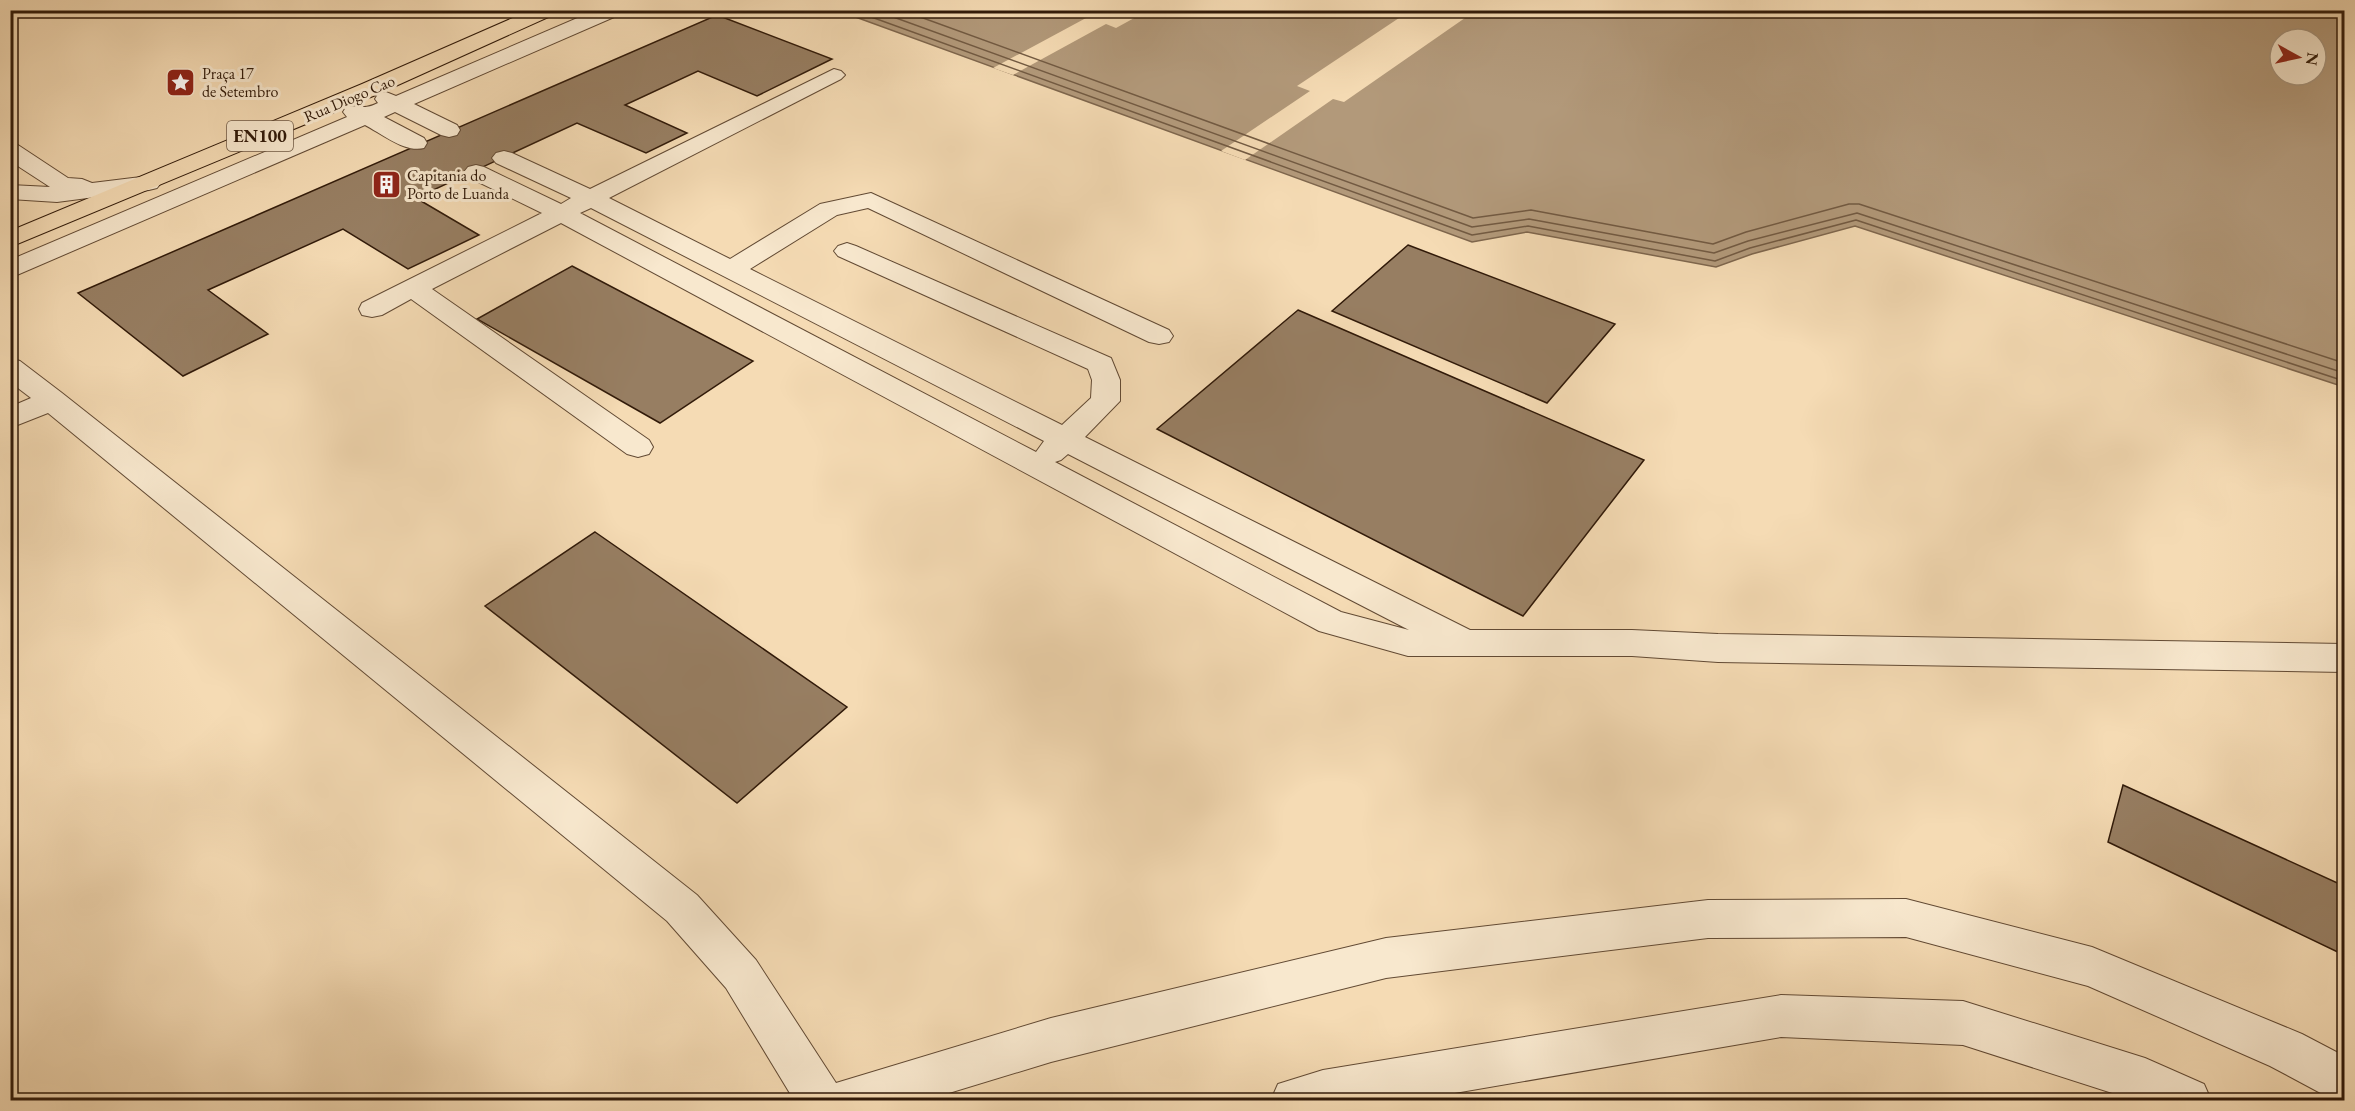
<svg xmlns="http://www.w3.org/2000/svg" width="2355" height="1111" viewBox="0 0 2355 1111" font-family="'EB Garamond',serif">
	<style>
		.water { fill: #b2997a; stroke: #7e664d; stroke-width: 1.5; fill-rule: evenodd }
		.pier { fill: #f5dbb4 }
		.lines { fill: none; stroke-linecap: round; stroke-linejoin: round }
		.shore { stroke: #725a42; stroke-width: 1.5 }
		.building { fill: #977e62; stroke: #311a09; stroke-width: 1.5 }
		.service-casing { stroke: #624a34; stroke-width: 2 }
		.primary-casing { stroke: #311a09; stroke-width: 2 }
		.service { fill: #f8e8ce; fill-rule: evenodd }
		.primary { fill: #f5dbb4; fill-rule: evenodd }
		.labels { text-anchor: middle; stroke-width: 6; stroke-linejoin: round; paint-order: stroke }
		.far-poi-label { font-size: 16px; fill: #311a09; stroke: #f8e8ce; text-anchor: start }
		.far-street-label { font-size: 16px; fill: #311a09; stroke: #f8e8ce }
		.shield { fill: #f8e8ce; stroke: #6d5844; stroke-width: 1.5 }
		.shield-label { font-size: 18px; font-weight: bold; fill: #311a09 }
	</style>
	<rect width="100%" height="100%" fill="#f5dbb4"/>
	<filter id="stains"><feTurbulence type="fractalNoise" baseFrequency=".00333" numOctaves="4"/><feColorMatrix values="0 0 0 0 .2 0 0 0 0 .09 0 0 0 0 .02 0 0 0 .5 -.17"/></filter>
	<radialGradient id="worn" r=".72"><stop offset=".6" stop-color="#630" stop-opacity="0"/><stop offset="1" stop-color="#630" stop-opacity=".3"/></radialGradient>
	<path class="water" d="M839,11H2344V387L1855,226L1752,254L1716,267L1527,232L1472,242ZM2280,39H2316V75H2280Z"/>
	<g class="pier">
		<path d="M1411,10L1475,11L1344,102L1333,99L1245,160L1221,151L1310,91L1297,86Z"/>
		<path d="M1078,11H1147L1116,28L1106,24L1013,75L993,68L1086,18L1074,13Z"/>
	</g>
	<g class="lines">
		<g class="shore">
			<path d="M852,10L1472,235L1528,226L1715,261L1750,248L1856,220L2344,381"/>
			<path d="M874,10L1472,227L1529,219L1714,253L1748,241L1857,213L2344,373"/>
			<path d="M901,10L1473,218L1531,210L1713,244L1746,232L1849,204H1859L2344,363"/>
		</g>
	</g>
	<g class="building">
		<path d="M717,15L832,59L757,96L698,71L625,105L687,133L646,153L577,123L416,198L479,235L408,269L343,229L208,290L268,334L183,376L78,293Z"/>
		<path d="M1408,245L1615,324L1547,403L1332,311Z"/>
		<path d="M572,266L753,361L660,423L477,319Z"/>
		<path d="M1298,310L1644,460L1523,616L1157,429Z"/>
		<path d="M595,532L847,707L737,803L485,606Z"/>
		<path d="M2123,785L2344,886V955L2108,842Z"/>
	</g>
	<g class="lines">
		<defs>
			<g id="service">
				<path d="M596,10H623L621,14L414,104L457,125L460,130L457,135L449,137L441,135L395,112L384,117L424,138L427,143L424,148C405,153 382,134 365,125L10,278V260L347,117L343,112L346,107C361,104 362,111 378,103L375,99L378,94L386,92L396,96Z"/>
				<path d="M834,69L841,71L845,75L841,79L609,198L730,259L820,204L871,193L1169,330L1173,336L1169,342L1159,344L1149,342L868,208L837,215L750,269L1062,425L1091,398L1092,380L1088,369L838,256L834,251L838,246L847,243L856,246L1111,358L1120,380V401L1085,437L1470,630H1632L1718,634L2344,644V672L1718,662L1632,656H1408L1319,631L561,223L432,289L649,440L653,447L649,454L638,457L627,454L411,299L382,315L372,317L362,315L359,309L362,303L542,213L468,177L464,172L468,167L476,165L484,167L561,204L571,198L496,163L492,158L496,153L504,151L512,153L590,189ZM591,208L1044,441L1036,452L580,213ZM1068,454L1409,630L1341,612L1055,462L1061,460Z"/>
				<path d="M10,143L18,145L68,178L82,179L92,183L149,176L157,178L161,183L157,188L149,190L57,202L10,199V185L50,187L10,161Z"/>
				<path d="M10,358L20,361L62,393L697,895L756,960L836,1083L1051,1018L1386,938L1708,900L1906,899L2092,947L2302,1034L2344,1056V1100L2328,1097L2270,1066L2088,986L1906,937L1708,938L1386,978L1051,1062L926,1100H794L726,988L667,921L48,413L10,428V407L31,398L10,382Z"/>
				<path d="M1781,995L1963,1001L2145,1058L2204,1084L2211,1100H2134L1963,1045L1781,1037L1414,1100H1271L1278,1084L1323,1070Z"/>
			</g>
			<path id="primary" d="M531,10H557L555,14L378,94L10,247V231L362,84Z"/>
		</defs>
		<use href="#service" class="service-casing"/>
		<use href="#primary" class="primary-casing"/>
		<use href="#service" class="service"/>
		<use href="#primary" class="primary"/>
	</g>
	<defs>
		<symbol id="sight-square" viewBox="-11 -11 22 22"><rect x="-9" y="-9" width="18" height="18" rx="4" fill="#8f2418" stroke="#f8e8ce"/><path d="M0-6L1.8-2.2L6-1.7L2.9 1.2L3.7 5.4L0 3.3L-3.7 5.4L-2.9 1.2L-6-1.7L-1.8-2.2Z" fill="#fff"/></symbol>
		<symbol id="building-square" viewBox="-11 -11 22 22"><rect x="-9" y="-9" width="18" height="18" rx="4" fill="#8f2418" stroke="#f8e8ce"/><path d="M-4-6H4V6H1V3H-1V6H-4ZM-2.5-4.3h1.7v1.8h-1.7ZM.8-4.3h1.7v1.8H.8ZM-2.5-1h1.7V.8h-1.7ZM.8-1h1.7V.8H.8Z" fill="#fff"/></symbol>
	</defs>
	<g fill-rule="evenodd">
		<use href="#sight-square" x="164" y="66" width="33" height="33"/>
		<use href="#building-square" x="370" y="168" width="33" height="33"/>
	</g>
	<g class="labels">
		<g class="far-poi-label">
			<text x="202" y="79">Praça 17<tspan x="202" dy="18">de Setembro</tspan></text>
			<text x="407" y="181">Capitania do<tspan x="407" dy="18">Porto de Luanda</tspan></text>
		</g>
		<g class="far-street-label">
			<text transform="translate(349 98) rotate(-23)" y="6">Rua Diogo Cao</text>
		</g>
		<rect class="shield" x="227" y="121" width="66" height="30" rx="4.5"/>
		<g class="shield-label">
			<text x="260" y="142">EN100</text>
		</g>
	</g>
	<rect width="2355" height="1111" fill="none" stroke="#f5dbb4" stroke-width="36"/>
	<rect x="12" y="12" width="2331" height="1087" fill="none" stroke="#311a09" stroke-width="3"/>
	<rect x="18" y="18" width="2319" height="1075" fill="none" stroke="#311a09" stroke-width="1.5"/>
	<g transform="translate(2298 57) rotate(98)"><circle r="28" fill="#f8e8ce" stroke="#a8967f" stroke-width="1.5"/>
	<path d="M0-4.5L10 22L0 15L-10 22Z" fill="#8f2418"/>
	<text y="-9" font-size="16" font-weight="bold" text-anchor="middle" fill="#311a09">N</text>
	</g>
	<rect width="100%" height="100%" filter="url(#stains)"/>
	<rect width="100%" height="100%" fill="url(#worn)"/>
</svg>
